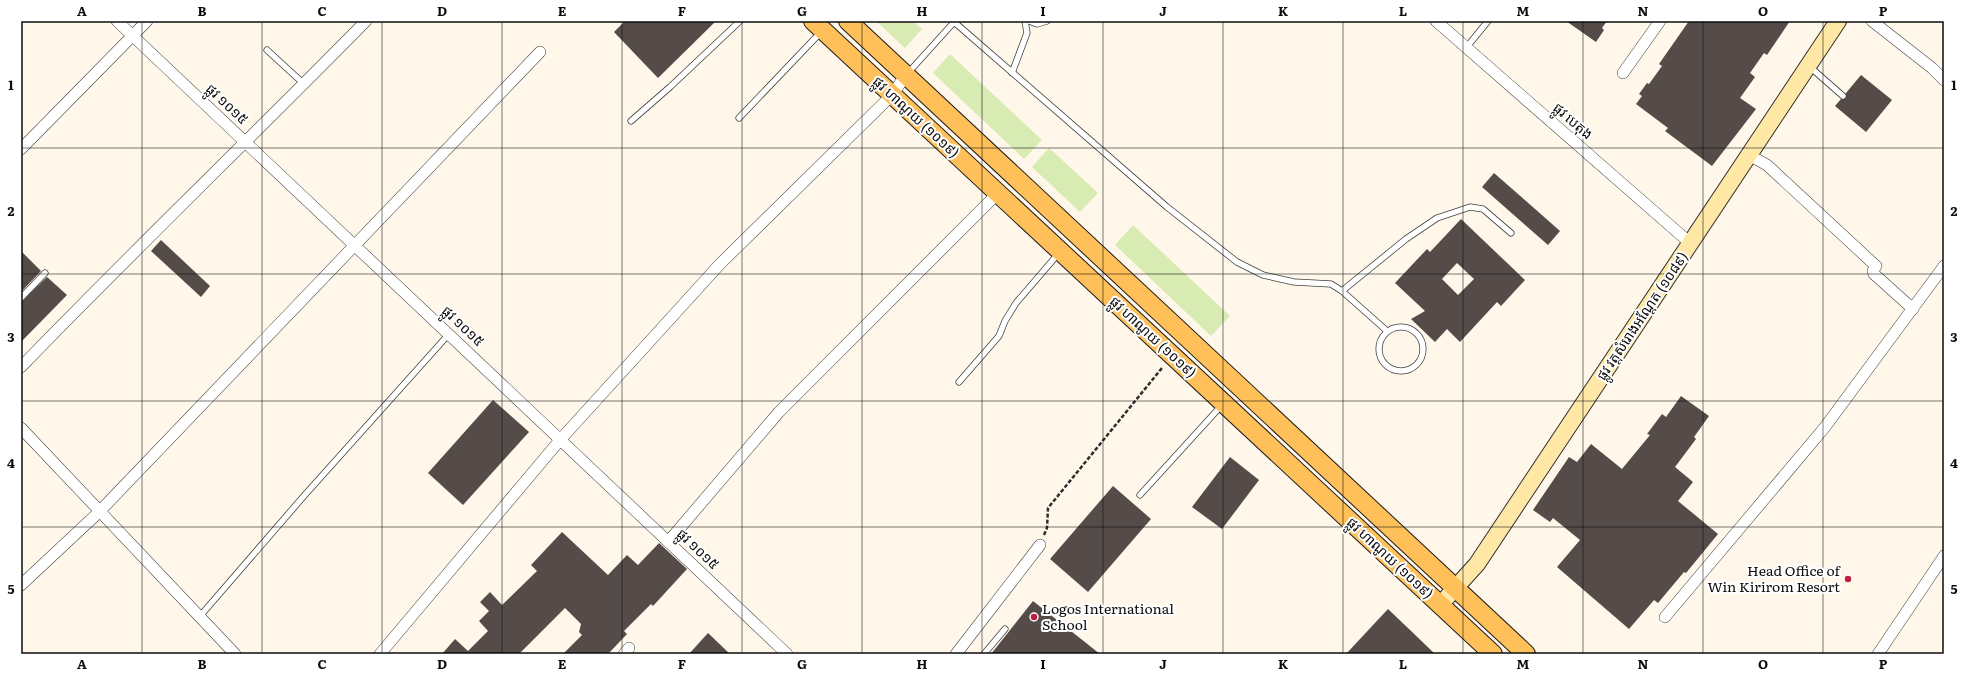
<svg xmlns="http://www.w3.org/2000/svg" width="1965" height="675" viewBox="0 0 1965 675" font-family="Literata,'Noto Sans Khmer',serif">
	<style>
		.green { fill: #d8ebb3 }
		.building { fill: #554b48; fill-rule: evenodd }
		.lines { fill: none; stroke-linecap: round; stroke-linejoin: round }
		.service-casing { stroke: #3f3f3f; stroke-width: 7 }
		.minor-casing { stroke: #3f3f3f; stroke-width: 12 }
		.secondary-casing { stroke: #2e2e2e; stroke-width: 18 }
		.primary-casing { stroke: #1d1d1d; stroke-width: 20 }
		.path { stroke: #2e2e2e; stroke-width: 2.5; stroke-dasharray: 4 2; stroke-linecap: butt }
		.service { stroke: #fff; stroke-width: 5.5 }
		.minor { stroke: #fff; stroke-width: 11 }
		.secondary { stroke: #ffe8a5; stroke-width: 16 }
		.primary { stroke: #ffc05a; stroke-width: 18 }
		.grid { fill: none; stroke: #0c0c0c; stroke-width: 1; stroke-opacity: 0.55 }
		.poi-dot { fill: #c11e3d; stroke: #fff; stroke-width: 1.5 }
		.labels { text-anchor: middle; stroke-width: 4; stroke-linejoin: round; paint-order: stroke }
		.street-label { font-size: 14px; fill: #0c0c0c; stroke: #fff }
		.poi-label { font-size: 14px; fill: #0c0c0c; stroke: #fff; text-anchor: end }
		.neatline { fill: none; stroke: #0c0c0c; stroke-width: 1.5 }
		.grid-label { font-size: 13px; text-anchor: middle; font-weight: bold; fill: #0c0c0c }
	</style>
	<rect width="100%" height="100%" fill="#fff8ea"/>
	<g class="green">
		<path d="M876,21H913L922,29L905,48Z"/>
		<path d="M950,54L1042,140L1024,159L933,73Z"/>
		<path d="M1049,148L1098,193L1080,212L1032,167Z"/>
		<path d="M1133,225L1230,316L1211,336L1115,245Z"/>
	</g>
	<g class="building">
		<path d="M625,21H716L658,78L614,32Z"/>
		<path d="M1566,21H1607L1602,28L1604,30L1596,42Z"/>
		<path d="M1689,21H1790L1767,55L1764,53L1750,73L1755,77L1740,98L1756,109L1712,166L1665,131L1668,128L1636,104L1642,96L1639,94L1647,83L1649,84L1662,66L1659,64Z"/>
		<path d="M1861,75L1892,100L1866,132L1835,106L1841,99L1846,98V93Z"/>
		<path d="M1494,173L1560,231L1548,245L1482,187Z"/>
		<path d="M1461,219L1525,280L1501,306L1497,302L1460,342L1447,329L1435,342L1411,319L1425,311L1395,283L1427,249L1430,252ZM1457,263L1474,279L1458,295L1442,279Z"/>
		<path d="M161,240L210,286L201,297L151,251Z"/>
		<path d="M21,251L41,271L21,292Z"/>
		<path d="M47,277L67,295L21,342V302Z"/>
		<path d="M1681,396L1709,416L1694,437L1696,439L1675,467L1693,482L1678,501L1718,534L1686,573L1684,572L1658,603L1654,600L1629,629L1557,567L1580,540L1553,518L1550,522L1533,510L1569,457L1577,462L1591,444L1622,469L1650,435L1647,434L1662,414L1666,417Z"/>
		<path d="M493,400L529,432L463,505L428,473Z"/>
		<path d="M1230,457L1259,480L1222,529L1192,507Z"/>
		<path d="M1113,486L1151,519L1088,592L1050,559Z"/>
		<path d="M562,532L608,575L627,555L638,565L659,543L687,569L653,606L651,604L624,631L627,634L608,654H563L582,635L579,632L581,624L565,608L519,654H442L455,639L468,651L488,631L479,621L489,611L480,602L490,592L502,605L537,571L531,565Z"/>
		<path d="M1033,601L1100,654H991Z"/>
		<path d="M1388,609L1409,629L1435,654H1346Z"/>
		<path d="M708,633L730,654H689Z"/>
	</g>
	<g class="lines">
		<defs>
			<g id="service">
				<path d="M953,21L1167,207L1237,262L1263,275L1294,282L1331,284L1342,291L1387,331"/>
				<path d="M1029,21L1037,24L1047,21"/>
				<path d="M1466,48L1488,21"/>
				<path d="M267,50L304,84"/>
				<path d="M1810,67L1843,96"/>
				<path d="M908,73L955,21"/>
				<path d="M1012,73L1027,33L1025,21"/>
				<path d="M739,118L821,32"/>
				<path d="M631,121L670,87L740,21"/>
				<path d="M1342,291L1406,239L1437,218L1470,207L1483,209L1511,233"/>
				<path d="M21,298L45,273"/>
				<circle cx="1401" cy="349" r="22"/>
				<path d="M959,382L999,336L1005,321L1016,303L1059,253"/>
				<path d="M1140,495L1222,405"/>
				<path d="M201,615L303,497L449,334"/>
				<path d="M984,654L1005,629"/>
			</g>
			<g id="minor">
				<path d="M117,21L787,654"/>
				<path d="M1436,21L1690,243"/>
				<path d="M1872,21L1932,68L1944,80"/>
				<path d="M1623,73L1660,21"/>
				<path d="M21,149L147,21"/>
				<path d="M1749,155L1767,165L1876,266L1873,271L1874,274L1913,309"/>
				<path d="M21,367C134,250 252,137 366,21"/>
				<path d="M21,428L235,654"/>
				<path d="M668,542L779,412L998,193"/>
				<path d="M21,585L99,512L540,52"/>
				<path d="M1665,617L1825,427L1944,266"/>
				<path d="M380,654L560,440L720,264L892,95L906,75"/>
				<path d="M624,654L629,648"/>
				<path d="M956,654L1040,545"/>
				<path d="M1878,654L1944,556"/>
			</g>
			<path id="secondary" d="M1440,605L1477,564L1838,21"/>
			<g id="primary">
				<path d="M813,21L1493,654"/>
				<path d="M848,21L1526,654"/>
			</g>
		</defs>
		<use href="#service" class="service-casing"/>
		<use href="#minor" class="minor-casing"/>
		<use href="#secondary" class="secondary-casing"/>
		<use href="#primary" class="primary-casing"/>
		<path class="path" d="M1044,535L1047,528L1048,508L1162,368"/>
		<use href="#service" class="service"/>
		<use href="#minor" class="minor"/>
		<use href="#secondary" class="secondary"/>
		<use href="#primary" class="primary"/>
	</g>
	<path class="grid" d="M142,21V654M262,21V654M382,21V654M502,21V654M622,21V654M742,21V654M862,21V654M982,21V654M1103,21V654M1223,21V654M1343,21V654M1463,21V654M1583,21V654M1703,21V654M1823,21V654M21,148H1944M21,274H1944M21,401H1944M21,527H1944"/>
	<g class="poi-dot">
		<circle cx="1848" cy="579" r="4"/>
		<circle cx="1034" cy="617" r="4"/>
	</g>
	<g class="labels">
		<g class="street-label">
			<text transform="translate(227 104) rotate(43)" y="5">ផ្លូវ ១០១៥</text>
			<text transform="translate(916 117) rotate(43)" y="5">ផ្លូវ ហាណូយ (១០១៩)</text>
			<text transform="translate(1573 121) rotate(41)" y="5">ផ្លូវ បេតុង</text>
			<text transform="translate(1642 316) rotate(-56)" y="5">ផ្លូវ វត្តសំរោងអណ្ដែត (១០៨៩)</text>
			<text transform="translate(463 326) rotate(43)" y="5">ផ្លូវ ១០១៥</text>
			<text transform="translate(1153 337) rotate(43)" y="5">ផ្លូវ ហាណូយ (១០១៩)</text>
			<text transform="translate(698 549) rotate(43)" y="5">ផ្លូវ ១០១៥</text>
			<text transform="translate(1390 558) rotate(43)" y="5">ផ្លូវ ហាណូយ (១០១៩)</text>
		</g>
		<g class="poi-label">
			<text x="1840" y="576">Head Office of<tspan x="1840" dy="16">Win Kirirom Resort</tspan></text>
			<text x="1042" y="614" text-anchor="start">Logos International<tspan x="1042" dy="16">School</tspan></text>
		</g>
	</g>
	<rect width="1965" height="675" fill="none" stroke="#ffffff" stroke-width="44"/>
	<rect x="22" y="22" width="1921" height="631" class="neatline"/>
	<g class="grid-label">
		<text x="82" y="16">A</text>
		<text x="202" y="16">B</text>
		<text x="322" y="16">C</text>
		<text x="442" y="16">D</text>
		<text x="562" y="16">E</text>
		<text x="682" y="16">F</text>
		<text x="802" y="16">G</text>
		<text x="922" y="16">H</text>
		<text x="1043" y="16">I</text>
		<text x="1163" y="16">J</text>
		<text x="1283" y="16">K</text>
		<text x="1403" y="16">L</text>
		<text x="1523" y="16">M</text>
		<text x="1643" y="16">N</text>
		<text x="1763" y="16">O</text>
		<text x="1883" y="16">P</text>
		<text x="11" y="90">1</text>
		<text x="1954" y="90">1</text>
		<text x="11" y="216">2</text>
		<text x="1954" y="216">2</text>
		<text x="11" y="342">3</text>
		<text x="1954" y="342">3</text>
		<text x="11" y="468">4</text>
		<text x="1954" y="468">4</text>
		<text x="11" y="594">5</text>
		<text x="1954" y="594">5</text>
		<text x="82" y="669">A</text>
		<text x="202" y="669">B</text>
		<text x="322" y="669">C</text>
		<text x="442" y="669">D</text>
		<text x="562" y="669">E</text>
		<text x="682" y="669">F</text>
		<text x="802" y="669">G</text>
		<text x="922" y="669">H</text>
		<text x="1043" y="669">I</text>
		<text x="1163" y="669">J</text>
		<text x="1283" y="669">K</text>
		<text x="1403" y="669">L</text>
		<text x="1523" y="669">M</text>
		<text x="1643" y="669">N</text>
		<text x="1763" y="669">O</text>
		<text x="1883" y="669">P</text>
	</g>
</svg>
